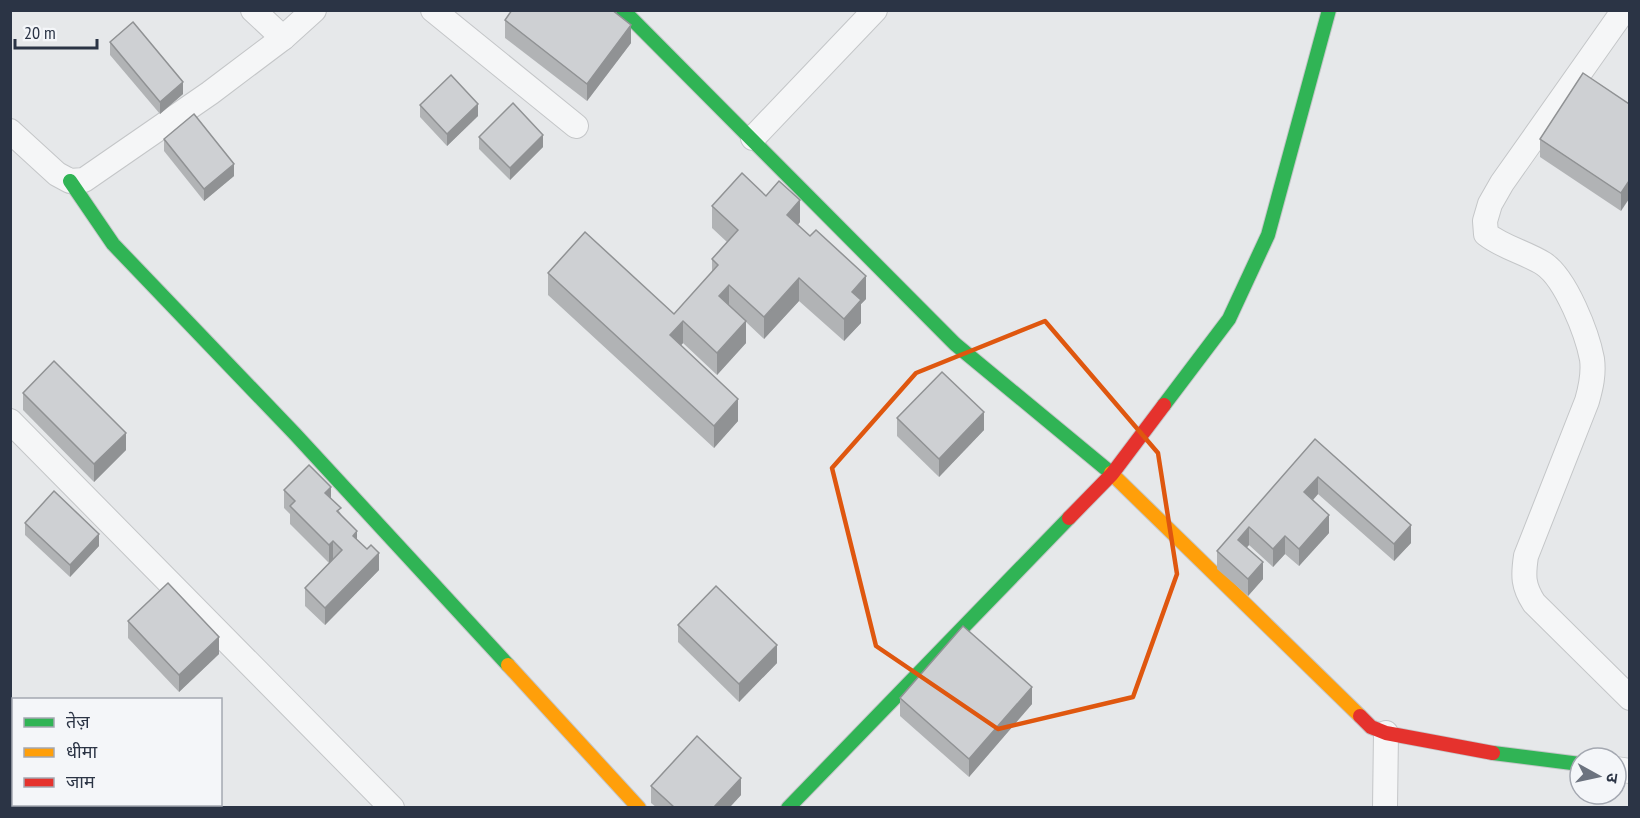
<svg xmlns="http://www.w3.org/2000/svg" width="1640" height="818" viewBox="0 0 1640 818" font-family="'PT Sans Narrow','Noto Sans Devanagari',sans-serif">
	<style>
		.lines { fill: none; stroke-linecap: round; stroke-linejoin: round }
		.street-casing { stroke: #c4c6c8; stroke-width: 26 }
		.fast-casing { stroke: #c4c6c8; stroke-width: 16 }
		.slow-casing { stroke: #c4c6c8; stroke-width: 16 }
		.jam-casing { stroke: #c4c6c8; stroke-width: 16 }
		.street { stroke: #f5f6f7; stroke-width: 24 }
		.fast { stroke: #30b455; stroke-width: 14 }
		.slow { stroke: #ff9f0a; stroke-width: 14 }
		.jam { stroke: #e5322d; stroke-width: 14 }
		.wall { fill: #b1b3b5 }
		.shaded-wall { fill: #909294 }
		.building { fill: #ced0d3; stroke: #909294; stroke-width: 1.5 }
		.marked { fill: none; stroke: #df570f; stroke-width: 4.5; stroke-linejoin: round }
	</style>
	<rect width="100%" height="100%" fill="#e6e8ea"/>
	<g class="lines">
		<defs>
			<g id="street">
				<path d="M253,10L283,38"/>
				<path d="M433,10L576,126"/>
				<path d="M1624,10L1502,183L1490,204L1485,221L1486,234C1504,248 1525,252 1544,264C1566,279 1587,333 1592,359C1594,374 1591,387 1587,401L1526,556C1523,576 1523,586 1534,603L1630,698"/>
				<path d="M10,131L57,174L70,181L84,180L210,93L283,38L314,10"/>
				<path d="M753,138L875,10"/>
				<path d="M10,421L392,808"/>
				<path d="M1616,769L1630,771"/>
				<path d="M1385,808L1386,733"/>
			</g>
			<g id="fast">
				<path d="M623,10L955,344L1111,473"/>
				<path d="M70,181L113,244L295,434L508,665"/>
				<path d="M1164,405L1229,319L1268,235L1329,10"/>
				<path d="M1493,753L1580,764"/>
				<path d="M788,808L1069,518"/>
			</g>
			<g id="slow">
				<path d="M1111,473L1360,716"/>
				<path d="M508,665L639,808"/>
			</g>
			<g id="jam">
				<path d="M1069,518L1112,474L1164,405"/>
				<path d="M1360,716L1371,727L1386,733L1493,753"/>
			</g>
		</defs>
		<use href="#street" class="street-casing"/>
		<use href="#fast" class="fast-casing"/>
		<use href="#slow" class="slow-casing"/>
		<use href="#jam" class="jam-casing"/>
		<use href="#street" class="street"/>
		<use href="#fast" class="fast"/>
		<use href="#slow" class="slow"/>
		<use href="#jam" class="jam"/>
	</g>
	<g class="wall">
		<path d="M505,20L631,43L587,101L505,38Z"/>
		<path d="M110,42L183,94L160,114L110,55Z"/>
		<path d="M1629,104L1621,211L1540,157V139Z"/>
		<path d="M420,105L478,116L447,146L420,117Z"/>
		<path d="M479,137L543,147L510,180L479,149Z"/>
		<path d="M164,139L234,176L204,201L164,151Z"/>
		<path d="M766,196L800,222L798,225L866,299L861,304V323L844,341L799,301L764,339L746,322V343L717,375L683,343L680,346L738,421L714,448L548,295V273L674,314L712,272V259L727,242L712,228V206Z"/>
		<path d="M23,393L126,450L94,482L23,410Z"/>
		<path d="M897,418L984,430L939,477L897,436Z"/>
		<path d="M1315,439L1411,543L1394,561L1318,494L1313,500L1329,533L1299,566L1285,554L1273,567L1249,545L1247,547L1263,579L1248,596L1217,569V551Z"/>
		<path d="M284,490L331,498L357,540L379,570L325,625L305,606V588L333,559L329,563L290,524V514L284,508Z"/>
		<path d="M25,523L99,546L70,577L25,535Z"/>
		<path d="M128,621L219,654L179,692L128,638Z"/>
		<path d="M678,625L777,663L739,702L678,642Z"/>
		<path d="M900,698L1032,704L969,777L900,716Z"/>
		<path d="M651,786L741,795L730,807H656L651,803Z"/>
	</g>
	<g class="shaded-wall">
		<path d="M631,25V43L587,101V84Z"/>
		<path d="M183,82V94L160,114V102Z"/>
		<path d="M478,104V116L447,146V134Z"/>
		<path d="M543,135V147L510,180V168Z"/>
		<path d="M234,164V176L204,201V189Z"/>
		<path d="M1629,181V199L1621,211V193Z"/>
		<path d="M800,200V222L787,237V215Z"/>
		<path d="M866,276V299L861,304V323L844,341V319L852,292Z"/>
		<path d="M799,278V301L764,339V317Z"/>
		<path d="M729,285V307L719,296Z"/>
		<path d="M683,321V343L670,358V335Z"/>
		<path d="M746,321V343L717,375V353Z"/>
		<path d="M738,399V421L714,448V426Z"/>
		<path d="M984,412V430L939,477V459Z"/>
		<path d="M126,433V450L94,482V464Z"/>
		<path d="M1318,477V494L1304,510V492Z"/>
		<path d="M331,487V504L325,493Z"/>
		<path d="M1329,515V533L1299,566V549Z"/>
		<path d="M1411,525V543L1394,561V544Z"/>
		<path d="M1249,527V545L1238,557V540Z"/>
		<path d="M357,531V548L353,536Z"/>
		<path d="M99,534V546L70,577V565Z"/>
		<path d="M1285,536V554L1273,567V549Z"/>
		<path d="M333,541V559L329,563V545Z"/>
		<path d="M379,553V570L325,625V608Z"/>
		<path d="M1263,562V579L1248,596V579Z"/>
		<path d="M219,637V654L179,692V675Z"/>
		<path d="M777,645V663L739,702V684Z"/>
		<path d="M1032,687V704L969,777V759Z"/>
		<path d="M741,778V795L730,807H714Z"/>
		<path d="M17,804H38V806L36,807H13Z"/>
	</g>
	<g class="building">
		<path d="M512,10H612L631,25L587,84L505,20Z"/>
		<path d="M133,22L183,82L160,102L110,42Z"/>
		<path d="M1583,73L1629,104V181L1621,193L1540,139Z"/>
		<path d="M451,75L478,104L447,134L420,105Z"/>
		<path d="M513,103L543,135L510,168L479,137Z"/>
		<path d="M194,114L234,164L204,189L164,139Z"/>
		<path d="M742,173L766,196L779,181L800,200L787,215L810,236L816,230L866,276L852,292L861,300L844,319L799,278L764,317L729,285L719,296L746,321L717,353L683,321L670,335L738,399L714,426L548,273L585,232L674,314L718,265L712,259L738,230L712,206Z"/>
		<path d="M54,361L126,433L94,464L23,393Z"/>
		<path d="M942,372L984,412L939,459L897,418Z"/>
		<path d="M1315,439L1411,525L1394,544L1318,477L1304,492L1329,515L1299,549L1285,536L1273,549L1249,527L1238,540L1263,562L1248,579L1217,551Z"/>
		<path d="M309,465L331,487L325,493L341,508L337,511L357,531L353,536L367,549L371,545L379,553L325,608L305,588L342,550L333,541L329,545L290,506L295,501L284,490Z"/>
		<path d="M54,491L99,534L70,565L25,523Z"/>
		<path d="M168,583L219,637L179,675L128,621Z"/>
		<path d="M716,586L777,645L739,684L678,625Z"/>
		<path d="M963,626L1032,687L969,759L900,698Z"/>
		<path d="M697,736L741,778L714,807H674L651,786Z"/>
		<path d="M10,751L14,755V804H17L13,807H10Z"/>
	</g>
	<path class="marked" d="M1045,321L1158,453L1177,574L1133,697L998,729L876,646L832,468L916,373Z"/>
	<rect width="1640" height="818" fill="none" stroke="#2b3445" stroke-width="24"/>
	<rect x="12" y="698" width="210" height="108" fill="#f4f6f9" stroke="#a4a8b1" stroke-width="1.5"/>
	<rect x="24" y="718" width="30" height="9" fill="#30b455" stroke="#a4a8b1" stroke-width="1.5"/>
	<text x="66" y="728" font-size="18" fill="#2b3445">तेज़</text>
	<rect x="24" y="748" width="30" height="9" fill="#ff9f0a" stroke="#a4a8b1" stroke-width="1.5"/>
	<text x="66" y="758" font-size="18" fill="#2b3445">धीमा</text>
	<rect x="24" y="778" width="30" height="9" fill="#e5322d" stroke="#a4a8b1" stroke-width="1.5"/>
	<text x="66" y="788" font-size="18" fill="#2b3445">जाम</text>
	<g transform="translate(1598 776) rotate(98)"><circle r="28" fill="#f4f6f9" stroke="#a4a8b1" stroke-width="1.5"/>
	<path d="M0-4.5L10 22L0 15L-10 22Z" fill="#6c737f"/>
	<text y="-9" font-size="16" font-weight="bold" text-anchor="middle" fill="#2b3445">उ</text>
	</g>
	<path d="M15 39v9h82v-9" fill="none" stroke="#2b3445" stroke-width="3"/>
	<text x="24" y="39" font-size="18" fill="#2b3445" stroke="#f4f6f9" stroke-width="4.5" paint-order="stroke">20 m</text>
</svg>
